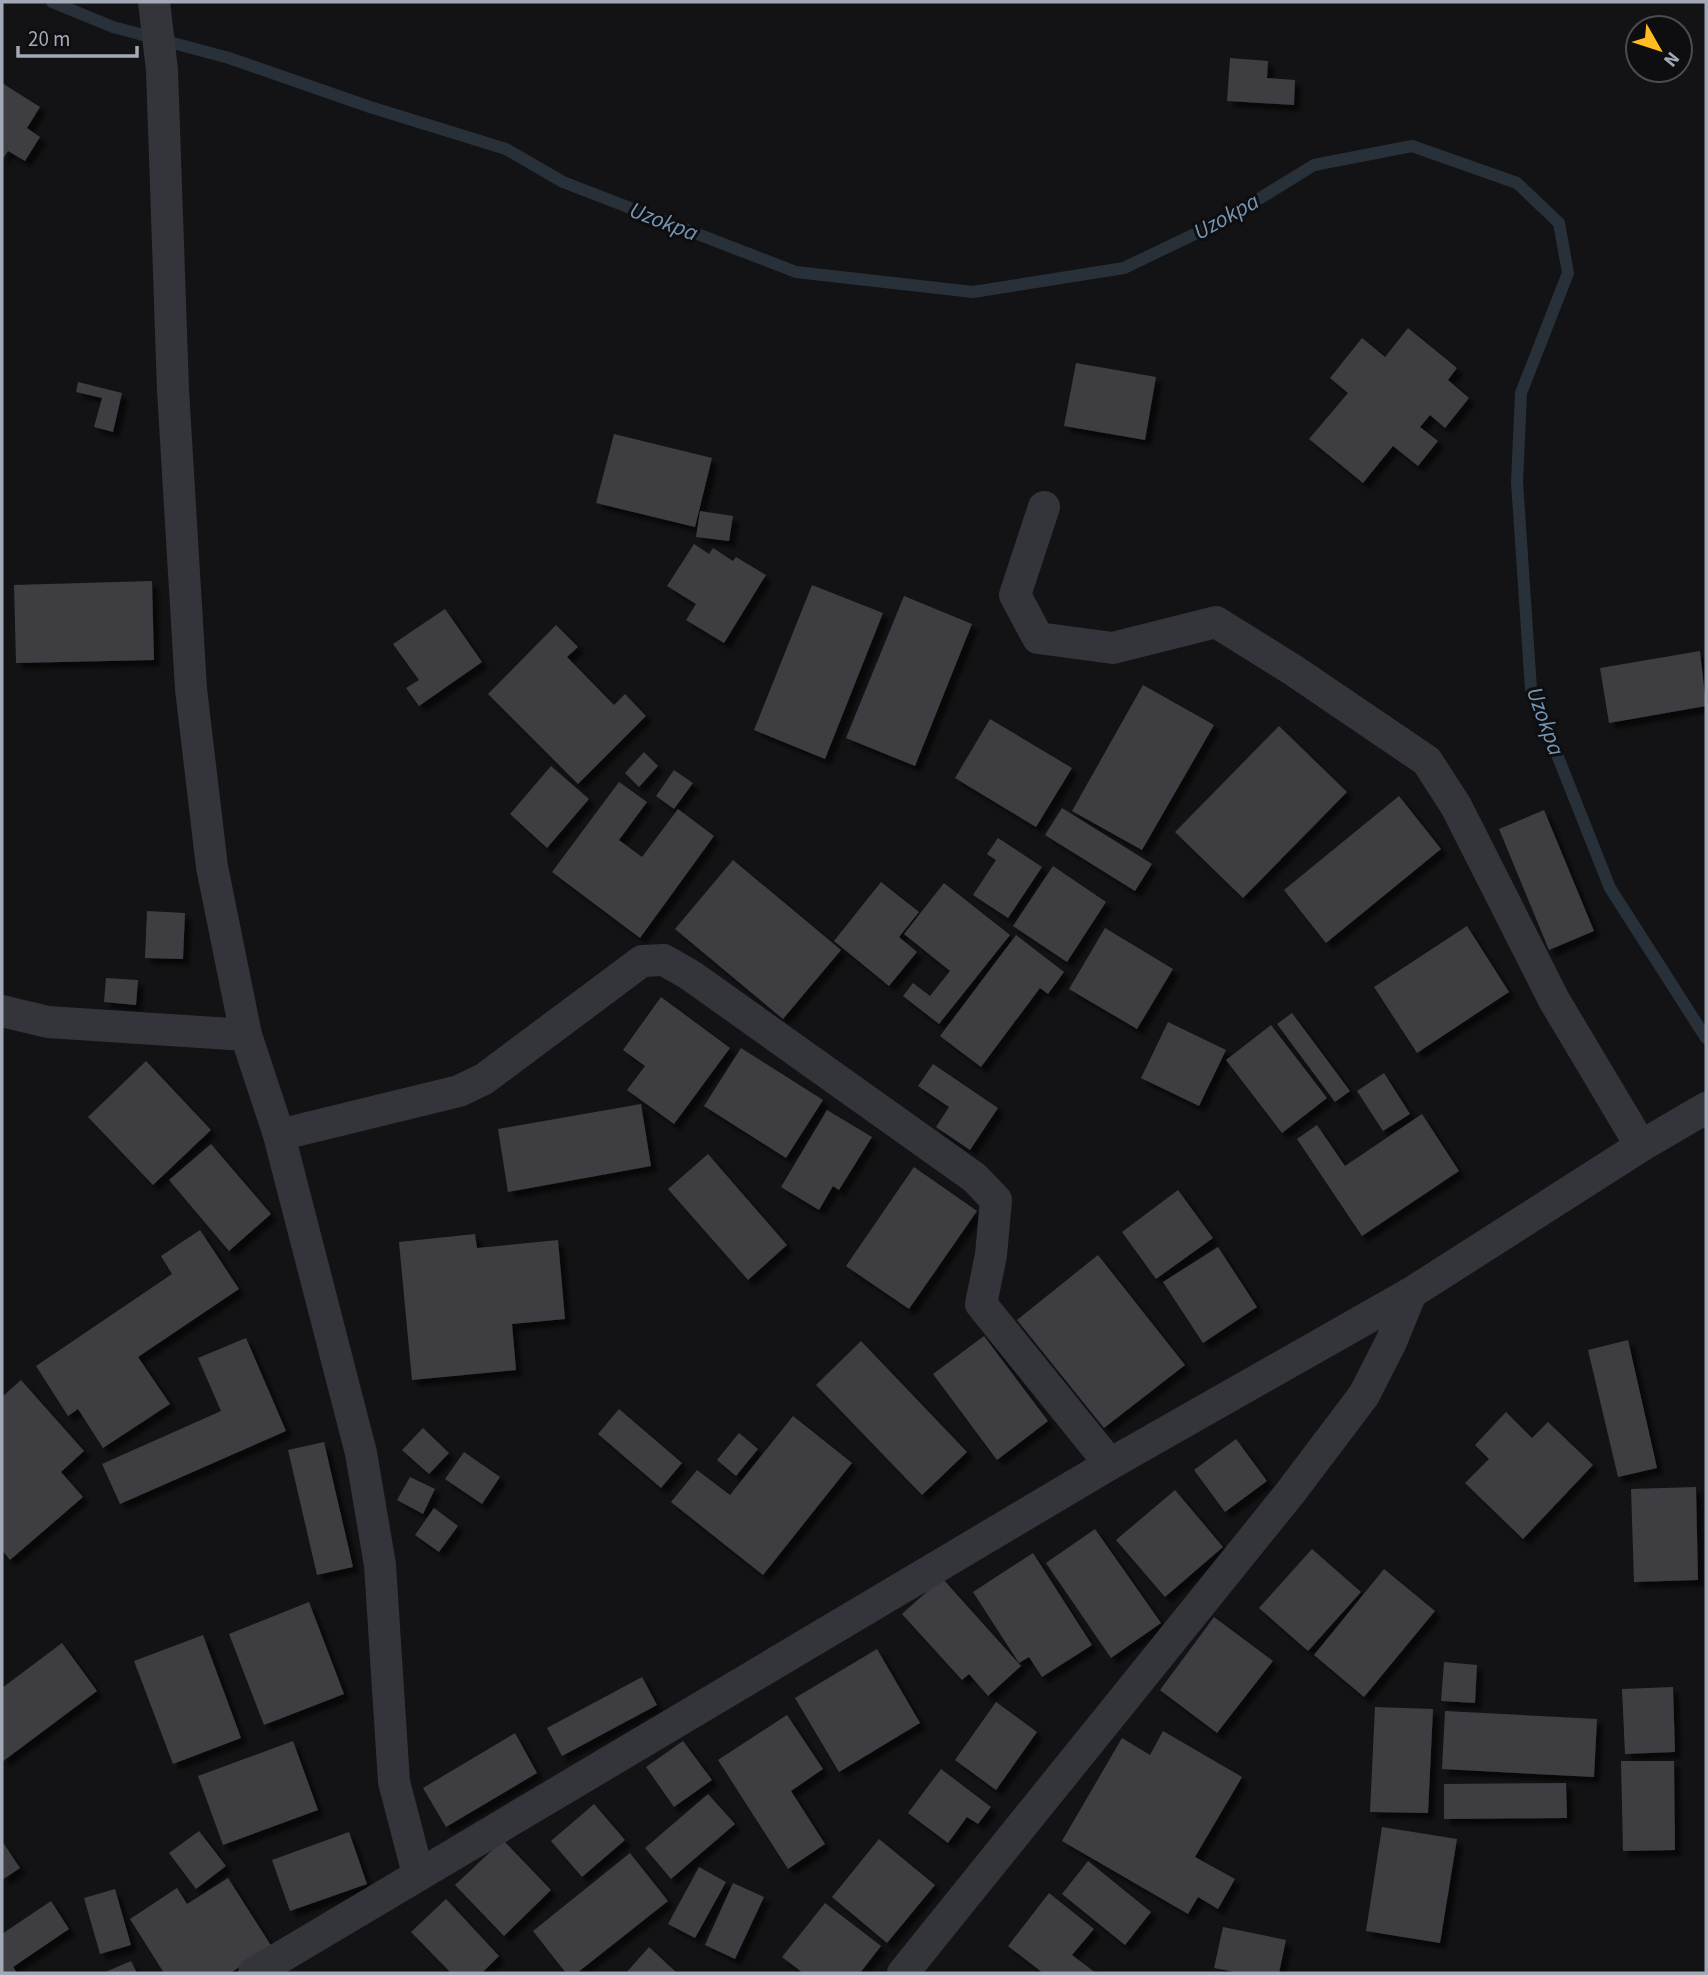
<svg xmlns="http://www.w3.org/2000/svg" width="1708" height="1975" viewBox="0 0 1708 1975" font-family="'Source Sans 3',sans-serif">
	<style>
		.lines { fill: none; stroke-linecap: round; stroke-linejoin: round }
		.stream { stroke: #28313a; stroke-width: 12 }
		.building { fill: #3c3e43; filter: url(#shadow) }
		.street { stroke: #34353a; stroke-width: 32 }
		.labels { text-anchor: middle; stroke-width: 6; stroke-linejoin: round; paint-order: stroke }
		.water-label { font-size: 23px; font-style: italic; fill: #7696b6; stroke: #0e0e10 }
	</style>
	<defs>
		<filter id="shadow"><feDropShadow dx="6" dy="6" stdDeviation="2" flood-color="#0009"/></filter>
	</defs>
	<rect width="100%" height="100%" fill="#131315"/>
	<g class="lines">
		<path class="stream" d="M52,2L113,27L229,58L370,107L506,149L563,182L796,272L973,292L1124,268L1228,218L1314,165L1412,146L1517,183L1559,223L1568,273L1521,393L1517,482L1531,689L1610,888L1706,1038"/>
	</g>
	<g class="building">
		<path d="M1230,58L1268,61L1267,78L1295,80L1294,105L1227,101Z"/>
		<path d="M2,83L40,107L27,128L40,137L25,161L8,151L2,160Z"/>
		<path d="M1408,328L1457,368L1448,380L1469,398L1445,428L1430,415L1420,427L1438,441L1418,466L1393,446L1363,483L1309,439L1348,393L1330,378L1362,338L1385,357Z"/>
		<path d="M1076,363L1156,377L1145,440L1064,426Z"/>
		<path d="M78,382L122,393L113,432L94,427L102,398L76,392Z"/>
		<path d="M614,434L712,458L695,527L596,503Z"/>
		<path d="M700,511L733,516L729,541L696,537Z"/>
		<path d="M694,544L709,554L713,548L733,561L736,557L766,575L724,643L686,620L696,604L667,586Z"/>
		<path d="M152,581L154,660L16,663L14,585Z"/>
		<path d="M812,585L883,613L825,759L754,730Z"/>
		<path d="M904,596L972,624L915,766L846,738Z"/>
		<path d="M445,609L482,662L419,706L406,688L419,680L393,644Z"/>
		<path d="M556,625L578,647L567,657L614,705L625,694L646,716L578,784L488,694Z"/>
		<path d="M1700,651L1706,706L1609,723L1600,668Z"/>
		<path d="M1143,685L1214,725L1142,850L1072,811Z"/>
		<path d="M990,719L1072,768L1036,827L955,778Z"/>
		<path d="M1279,726L1347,792L1243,898L1175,832Z"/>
		<path d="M644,752L658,766L639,787L625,773Z"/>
		<path d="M551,766L589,799L547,848L510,814Z"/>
		<path d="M674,770L693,783L674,809L656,796Z"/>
		<path d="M619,782L647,802L619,840L642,857L678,809L714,836L640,938L552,872Z"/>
		<path d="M1399,796L1441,849L1326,943L1284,890Z"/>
		<path d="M1062,808L1152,864L1135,891L1045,835Z"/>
		<path d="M1544,810L1594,931L1549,950L1499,829Z"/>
		<path d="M998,838L1042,867L1008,918L973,895L996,860L987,854Z"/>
		<path d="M733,860L841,950L783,1019L675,929Z"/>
		<path d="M1053,866L1106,902L1067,962L1013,926Z"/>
		<path d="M881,882L919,912L899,937L917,952L889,986L834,941Z"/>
		<path d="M944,883L1010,935L939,1024L903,996L913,983L930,996L950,971L904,934Z"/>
		<path d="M147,911L185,913L183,959L145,958Z"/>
		<path d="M1467,926L1509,992L1417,1053L1374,987Z"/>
		<path d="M1105,928L1173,969L1137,1029L1069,989Z"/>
		<path d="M1016,935L1064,972L1048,994L1040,988L981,1067L940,1036Z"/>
		<path d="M106,978L138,980L136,1005L104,1002Z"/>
		<path d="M661,997L730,1048L674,1124L627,1090L645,1066L623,1050Z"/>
		<path d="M1292,1013L1350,1091L1335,1102L1277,1024Z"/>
		<path d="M1168,1022L1226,1050L1199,1106L1141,1078Z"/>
		<path d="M1271,1025L1327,1098L1282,1133L1226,1060Z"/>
		<path d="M741,1048L823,1100L786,1158L704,1106Z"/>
		<path d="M146,1061L211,1130L153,1185L88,1117Z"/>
		<path d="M933,1064L998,1108L970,1150L936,1127L949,1107L918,1086Z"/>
		<path d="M1384,1073L1410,1114L1383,1131L1357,1091Z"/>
		<path d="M641,1104L651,1166L508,1192L498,1129Z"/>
		<path d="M827,1110L872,1137L839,1190L833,1186L819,1210L781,1187Z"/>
		<path d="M1422,1114L1459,1171L1362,1236L1297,1139L1317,1125L1345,1166Z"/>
		<path d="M211,1144L271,1214L229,1251L169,1180Z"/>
		<path d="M708,1154L787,1245L748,1280L668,1189Z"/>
		<path d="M914,1167L977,1211L909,1309L846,1266Z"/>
		<path d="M1178,1190L1213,1238L1156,1279L1122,1232Z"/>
		<path d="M200,1230L239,1289L138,1357L170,1404L103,1448L78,1409L68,1416L36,1366L172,1274L161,1256Z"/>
		<path d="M475,1234L477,1248L558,1240L565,1319L512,1324L516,1370L412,1380L399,1242Z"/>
		<path d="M1218,1247L1257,1307L1203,1343L1163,1282Z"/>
		<path d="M1098,1255L1185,1365L1104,1428L1017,1320Z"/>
		<path d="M984,1336L1048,1421L997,1460L933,1374Z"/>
		<path d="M246,1338L286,1431L120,1504L102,1464L221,1411L198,1358Z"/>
		<path d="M1628,1340L1657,1468L1618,1477L1588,1350Z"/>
		<path d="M861,1341L967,1452L922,1495L816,1385Z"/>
		<path d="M21,1380L84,1451L61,1472L83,1497L10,1560L2,1550V1397Z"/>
		<path d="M619,1409L682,1463L661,1488L598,1434Z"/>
		<path d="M1506,1412L1532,1438L1548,1422L1593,1465L1523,1539L1465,1483L1489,1459L1475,1445Z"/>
		<path d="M793,1416L852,1463L763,1575L671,1502L697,1470L730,1495Z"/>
		<path d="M423,1428L449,1453L429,1474L402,1450Z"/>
		<path d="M739,1433L758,1449L736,1476L717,1460Z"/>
		<path d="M1236,1439L1267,1481L1225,1512L1194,1470Z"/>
		<path d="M324,1442L353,1567L317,1575L288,1450Z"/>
		<path d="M464,1452L500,1477L482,1504L445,1479Z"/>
		<path d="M410,1477L435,1489L423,1514L397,1500Z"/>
		<path d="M1696,1487L1698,1580L1634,1582L1631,1489Z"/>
		<path d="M1175,1490L1223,1547L1165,1597L1116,1540Z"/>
		<path d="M434,1508L458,1526L439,1552L415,1535Z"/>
		<path d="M1095,1529L1161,1623L1111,1658L1046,1563Z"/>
		<path d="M1312,1549L1361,1592L1308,1651L1259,1608Z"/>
		<path d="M1033,1553L1092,1645L1042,1677L1029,1657L1019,1663L973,1592Z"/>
		<path d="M1384,1569L1435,1611L1364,1697L1314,1655Z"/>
		<path d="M942,1578L1021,1666L988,1696L969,1674L962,1680L902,1614Z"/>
		<path d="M309,1602L344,1694L264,1725L229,1634Z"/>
		<path d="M1214,1617L1273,1661L1217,1733L1160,1690Z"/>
		<path d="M203,1635L241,1738L173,1764L134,1661Z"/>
		<path d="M62,1643L97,1691L2,1762V1688Z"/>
		<path d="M877,1649L920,1723L839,1772L795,1698Z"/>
		<path d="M1444,1662L1477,1665L1475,1703L1441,1701Z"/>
		<path d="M642,1677L657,1705L562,1756L547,1728Z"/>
		<path d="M1673,1687L1675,1752L1625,1754L1622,1689Z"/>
		<path d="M996,1702L1037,1732L996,1790L955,1760Z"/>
		<path d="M1375,1707L1433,1709L1428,1813L1370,1812Z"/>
		<path d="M1445,1711L1597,1719L1594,1777L1442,1769Z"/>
		<path d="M787,1715L823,1769L791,1791L825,1844L788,1869L718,1760Z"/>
		<path d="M1163,1731L1242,1777L1195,1857L1235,1879L1218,1909L1198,1897L1188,1914L1062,1841L1122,1738L1150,1755Z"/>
		<path d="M515,1733L537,1773L446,1827L423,1788Z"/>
		<path d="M293,1741L318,1810L223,1845L198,1776Z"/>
		<path d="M683,1741L712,1780L674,1807L646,1767Z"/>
		<path d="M1621,1761H1674L1675,1850L1623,1851Z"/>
		<path d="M941,1769L991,1807L978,1824L967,1817L948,1843L908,1813Z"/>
		<path d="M1566,1783L1567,1818L1444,1819V1784Z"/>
		<path d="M708,1794L735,1824L671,1879L645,1848Z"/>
		<path d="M594,1804L625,1840L582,1877L551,1841Z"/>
		<path d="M1382,1827L1457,1839L1440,1943L1366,1931Z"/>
		<path d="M199,1831L226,1866L196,1889L169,1853Z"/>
		<path d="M349,1832L367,1884L290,1911L272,1860Z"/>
		<path d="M879,1839L935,1885L887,1943L832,1897Z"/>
		<path d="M503,1840L551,1890L504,1936L455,1885Z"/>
		<path d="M2,1841L20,1868L2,1880Z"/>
		<path d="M630,1853L668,1901L577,1973H566L533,1931Z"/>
		<path d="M1088,1861L1151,1912L1125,1945L1062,1894Z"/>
		<path d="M699,1867L726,1882L695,1938L668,1924Z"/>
		<path d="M228,1878L272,1947L230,1973H164L130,1919L177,1888L187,1904Z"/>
		<path d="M733,1883L764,1897L735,1959L705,1945Z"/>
		<path d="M115,1889L131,1945L100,1954L84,1898Z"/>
		<path d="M1049,1893L1094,1929L1072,1955L1096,1973H1043L1008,1946Z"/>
		<path d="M446,1899L499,1956L482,1973H451L411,1932Z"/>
		<path d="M51,1901L69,1929L13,1967L17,1973H2V1934Z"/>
		<path d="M825,1903L881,1946L860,1973H803L782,1957Z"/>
		<path d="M1223,1927L1286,1940L1279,1973H1240L1214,1968Z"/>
		<path d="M649,1947L677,1973H626Z"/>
		<path d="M131,1961L137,1973H103Z"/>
	</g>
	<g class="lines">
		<g class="street">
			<path d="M154,2L162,70L173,390L191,689L212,867L246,1035L279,1135L361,1453L380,1565L394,1782L418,1874"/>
			<path d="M1044,507L1015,595L1038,638L1113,648L1216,622L1293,670L1427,761L1456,806L1554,1000L1641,1146"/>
			<path d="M2,1011L48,1022L246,1035"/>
			<path d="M279,1135L459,1091L484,1079L642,961L664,960L690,975L975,1178L996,1200L991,1255L981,1304L1110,1464"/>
			<path d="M254,1973L1110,1464L1411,1293L1641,1146L1706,1108"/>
			<path d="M903,1973L1290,1493L1364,1395L1391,1342L1411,1293"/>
		</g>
	</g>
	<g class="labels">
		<g class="water-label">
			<text transform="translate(1226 216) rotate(-29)" y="8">Uzokpa</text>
			<text transform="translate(664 221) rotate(21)" y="8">Uzokpa</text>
			<text transform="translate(1546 721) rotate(70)" y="8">Uzokpa</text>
		</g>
	</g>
	<rect width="1708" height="1975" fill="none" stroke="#a3a9b7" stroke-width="7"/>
	<g transform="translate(1659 49) rotate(129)"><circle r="33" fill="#0e0e10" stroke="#4a4c53" stroke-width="2"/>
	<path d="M0-5L12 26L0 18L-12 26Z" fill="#ffbb21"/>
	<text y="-10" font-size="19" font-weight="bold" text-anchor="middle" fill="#a3a9b7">N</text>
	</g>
	<path d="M18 46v10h119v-10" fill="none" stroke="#a3a9b7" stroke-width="3.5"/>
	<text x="28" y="46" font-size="21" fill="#a3a9b7" stroke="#0e0e10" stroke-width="5" paint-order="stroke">20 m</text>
</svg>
